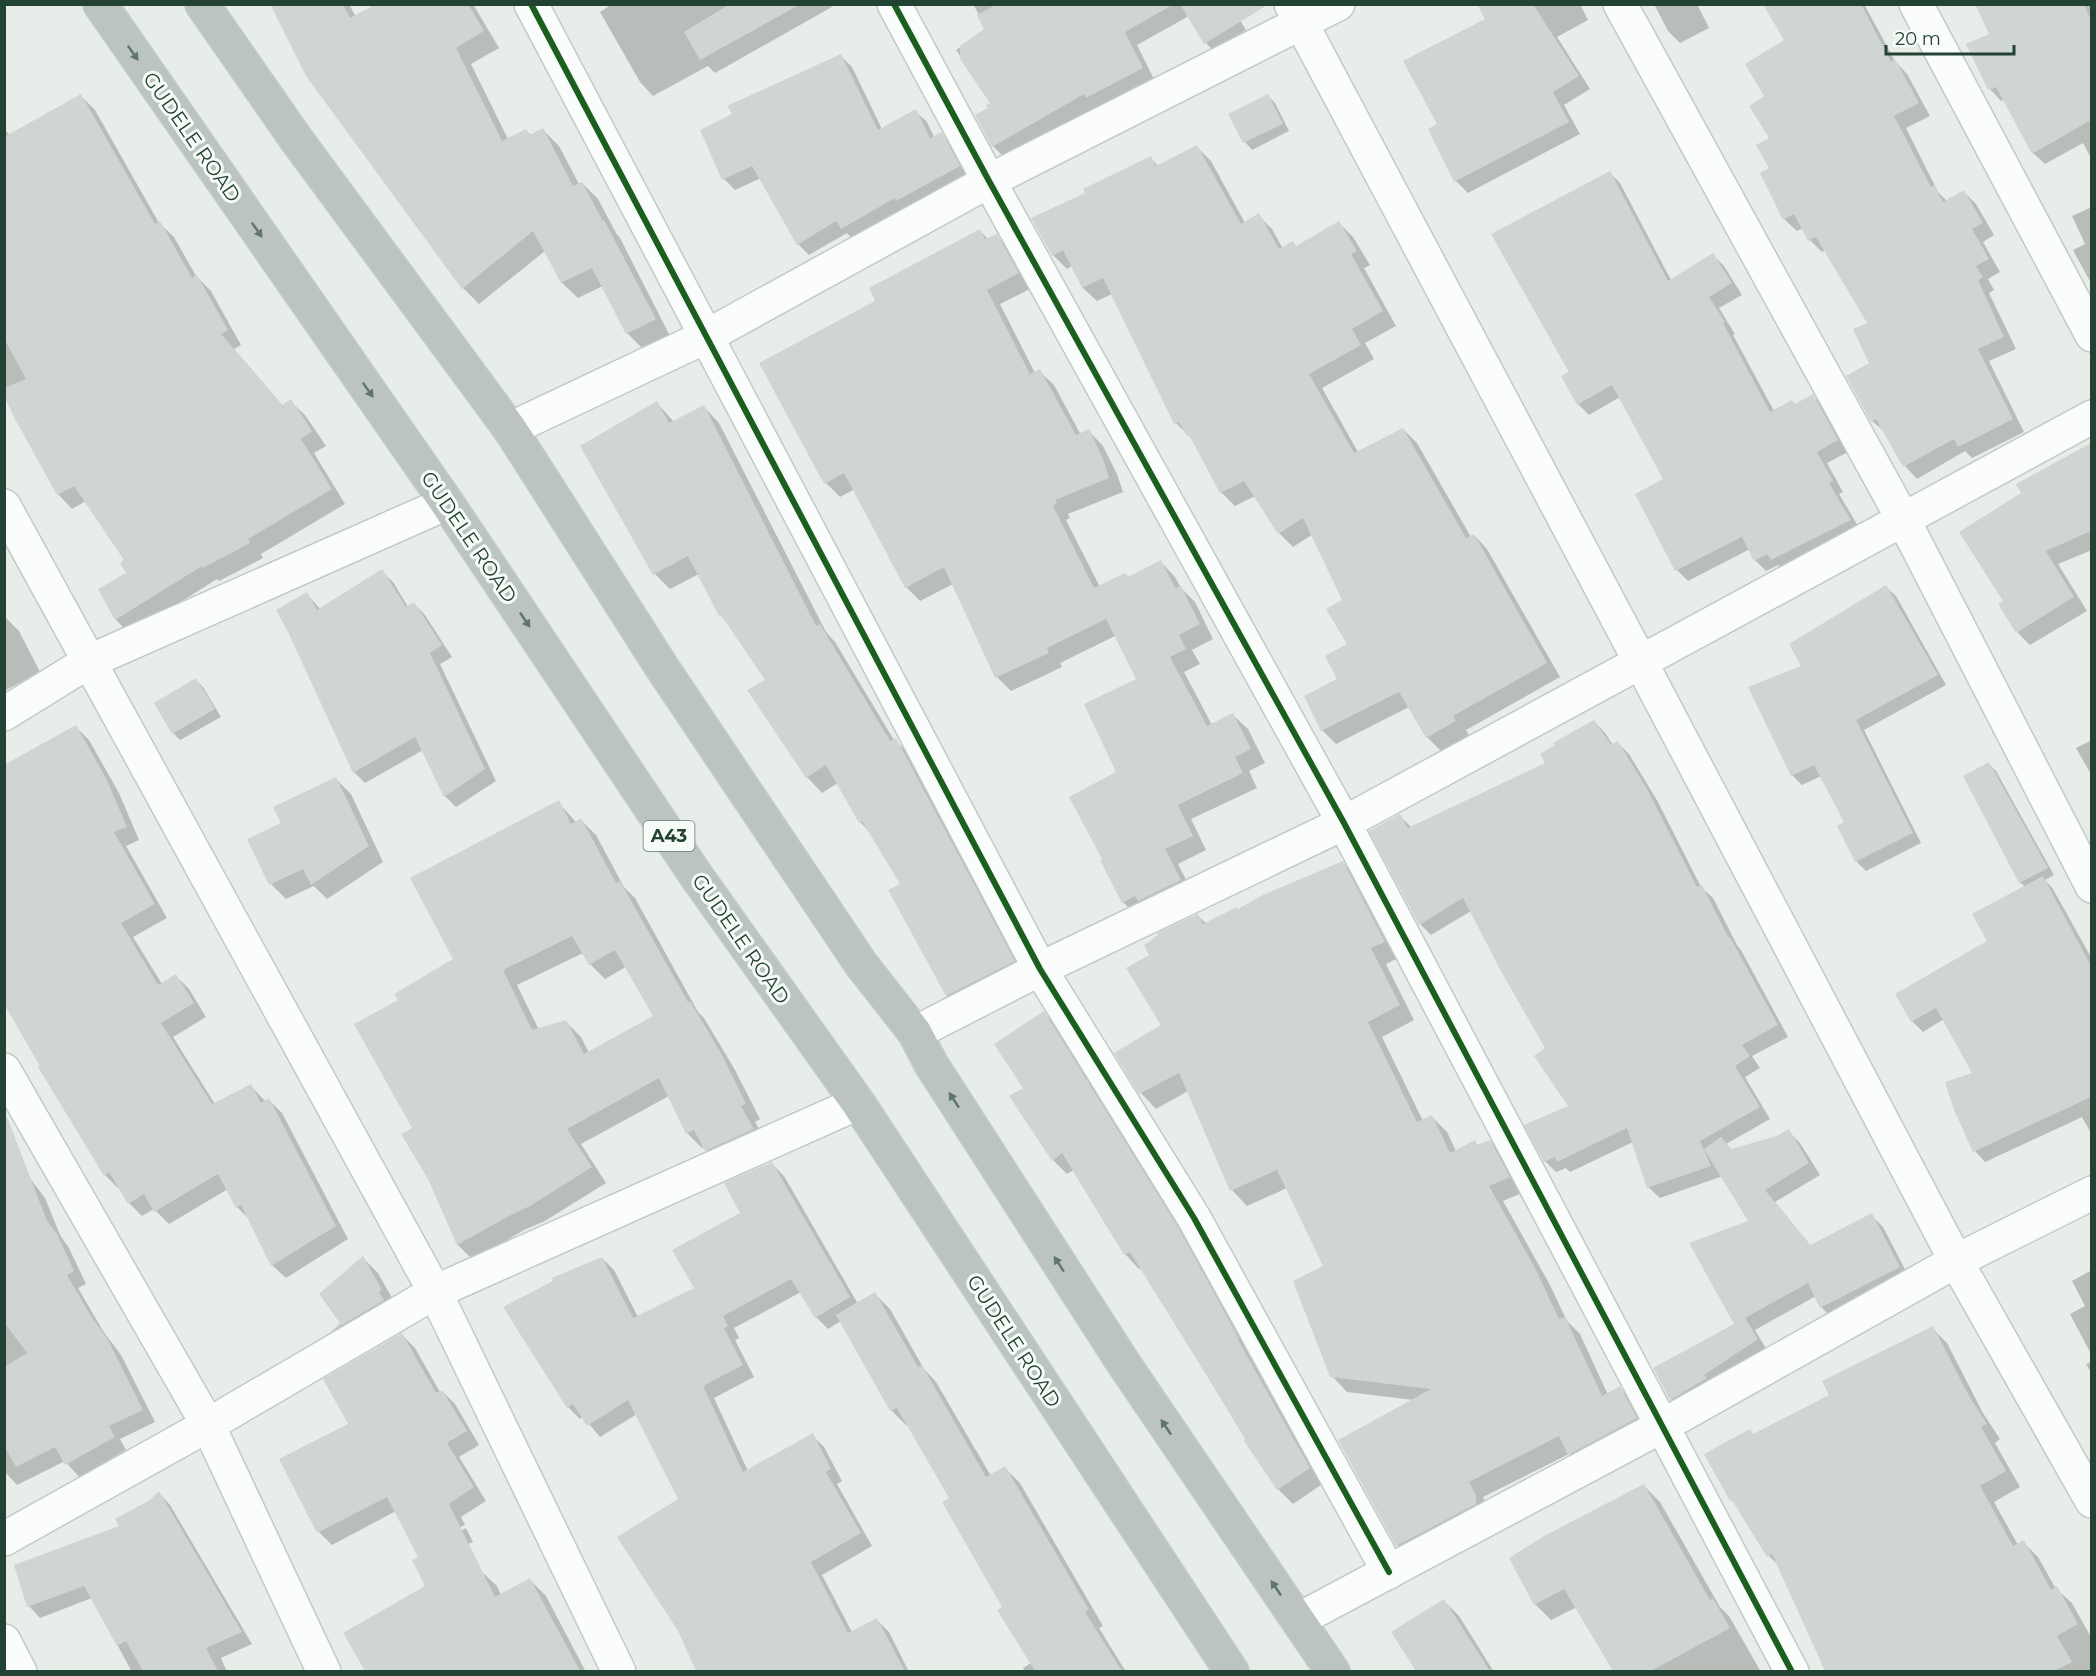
<svg xmlns="http://www.w3.org/2000/svg" width="2096" height="1676" viewBox="0 0 2096 1676" font-family="Montserrat,sans-serif">
	<style>
		.shadow { fill: #0003; fill-rule: evenodd }
		.building { fill: #cfd5d2; fill-rule: evenodd }
		.lines { fill: none; stroke-linecap: round; stroke-linejoin: round }
		.minor-casing { stroke: #c4cac6; stroke-width: 36 }
		.highway-casing { stroke: #c2ccc6; stroke-width: 36 }
		.minor { stroke: #fbfcfc; stroke-width: 33 }
		.highway { stroke: #bbc4c0; stroke-width: 33 }
		.cycleway-casing { stroke: #f6fbf7; stroke-width: 10 }
		.cycleway { stroke: #1b5e20; stroke-width: 6 }
		.oneway { fill: #5f776b }
		.labels { text-anchor: middle; stroke-width: 6; stroke-linejoin: round; paint-order: stroke }
		.shield { fill: #f6fbf7; stroke: #627a6e; stroke-width: 1.5 }
		.shield-label { font-size: 18px; font-weight: bold; fill: #224333 }
		.street-label { font-size: 20px; fill: #224333; stroke: #f6fbf7 }
	</style>
	<rect width="100%" height="100%" fill="#e7ede9"/>
	<g class="shadow">
		<path d="M272,4H349L356,17L390,4H473L499,48L471,64L508,139L526,130L531,136L543,130L559,146L579,184L582,183L598,199L616,233L620,238L670,336L643,349L627,333L603,286L578,298L562,283L545,251L479,304L463,288L310,79Z"/>
		<path d="M608,4H837L715,73L708,66L653,96L640,82L600,12L609,6Z"/>
		<path d="M973,4H1230L1246,30L1213,50L1206,43L1189,16L1137,45L1155,81L1100,110L1097,107L1006,159L993,146L990,109L992,103L956,50L987,30Z"/>
		<path d="M1479,4H1580L1588,20L1557,37L1590,89L1564,105L1580,134L1468,193L1456,181L1439,125L1487,19Z"/>
		<path d="M1654,4H1697L1709,28L1680,43L1668,31Z"/>
		<path d="M1765,4H1864L1895,61L1907,74L1930,116L1906,128L1938,192L1947,201L1964,192L1976,204L1994,235L1983,242L2000,272L1988,279L1994,290L1989,293L2016,349L1989,361L2024,432L1972,458L1965,451L1917,479L1905,466L1885,432L1872,421L1869,324L1825,250L1822,252L1810,240L1803,228L1797,231L1784,219L1771,169L1772,139L1766,97L1786,41Z"/>
		<path d="M1977,4H2092V160L2083,143L2045,164L2033,153L2004,99L2001,101L1990,89L1991,35Z"/>
		<path d="M841,56L852,67L882,129L915,111L927,122L934,137L941,134L952,145L970,177L853,240L847,233L809,255L798,244L761,178L735,190L724,179Z"/>
		<path d="M81,96L95,110L159,223L174,237L196,276L211,291L241,345L234,349L283,406L290,401L305,415L326,446L314,453L345,504L261,554L263,558L219,581L217,579L130,634L116,620L100,589L128,574L126,561L86,501L72,509L58,494L16,418L4,392V128L10,136Z"/>
		<path d="M1268,96L1275,103L1289,131L1252,150L1245,142L1231,115Z"/>
		<path d="M1197,147L1211,161L1245,223L1258,215L1272,229L1283,249L1297,248L1339,223L1353,237L1370,265L1364,268L1396,326L1365,343L1374,359L1322,388L1358,452L1403,429L1417,443L1471,537L1474,535L1487,549L1560,677L1466,730L1469,735L1441,751L1427,737L1409,707L1336,744L1322,730L1349,644L1343,601L1313,534L1293,547L1279,533L1255,496L1235,506L1221,492L1195,442L1176,423L1112,294L1097,301L1083,288L1072,266L1067,269L1053,255L1087,194L1151,158L1158,166Z"/>
		<path d="M1609,172L1620,183L1671,280L1713,255L1724,266L1742,295L1719,308L1735,334L1733,335L1774,411L1796,405L1813,396L1824,407L1848,452L1827,463L1843,492L1839,494L1861,531L1783,570L1778,565L1766,571L1755,560L1750,549L1688,581L1677,570L1637,494L1665,479L1620,397L1589,415L1578,404L1571,372Z"/>
		<path d="M2092,207V285L2073,250L2085,244L2072,216Z"/>
		<path d="M980,231L988,239L996,236L1011,250L1032,288L1000,304L1035,373L1039,371L1054,385L1081,435L1089,431L1103,446L1117,474L1123,492L1068,514L1070,518L1066,520L1100,587L1129,578L1161,562L1175,577L1181,588L1195,602L1213,639L1192,650L1200,664L1184,672L1212,725L1233,715L1248,729L1265,763L1249,771L1257,788L1191,819L1206,850L1178,864L1194,895L1138,917L1123,902L1102,860L1118,773L1138,680L1115,636L1060,663L1062,667L1011,691L997,677L953,584L920,601L906,587L855,489L840,497L826,483L877,301Z"/>
		<path d="M657,403L674,422L704,407L719,423L826,632L835,642L894,740L911,755L1029,977L963,1011L947,995L902,884L871,833L860,822L838,783L822,793L807,777L767,680L730,625L720,615L699,574L670,589L655,574Z"/>
		<path d="M2092,444V550L2058,564L2087,611L2030,645L2017,632L2005,601L2023,493L2019,485Z"/>
		<path d="M381,571L393,582L408,607L414,604L425,615L452,657L440,664L496,781L456,807L445,796L423,750L365,783L354,772L307,594L320,609Z"/>
		<path d="M1886,587L1896,596L1946,685L1864,730L1921,843L1866,871L1856,861L1846,823L1821,776L1802,785L1792,775L1804,666Z"/>
		<path d="M6,618L19,631L40,672L4,691Z"/>
		<path d="M196,680L203,687L221,717L180,740L173,733Z"/>
		<path d="M1594,721L1605,733L1613,745L1617,742L1629,754L1658,802L1701,887L1713,898L1737,945L1741,950L1788,1037L1752,1056L1760,1068L1745,1077L1770,1119L1726,1144L1732,1150L1778,1137L1788,1131L1800,1143L1820,1175L1775,1202L1811,1246L1871,1215L1883,1227L1910,1279L1833,1319L1821,1307L1816,1296L1755,1330L1768,1352L1683,1411L1671,1399L1736,1324L1750,1221L1723,1176L1660,1198L1648,1187L1633,1142L1570,1172L1566,1168L1556,1172L1545,1161L1571,1106L1547,1049L1471,911L1431,935L1420,924L1400,816L1411,827L1547,763Z"/>
		<path d="M76,727L89,740L119,793L139,840L126,846L167,918L133,937L162,984L176,976L189,989L206,1017L173,1037L215,1104L250,1085L266,1102L269,1100L282,1113L348,1239L286,1278L272,1265L251,1221L237,1207L228,1189L169,1224L154,1209L142,1216L129,1203L120,1187L118,1188L105,1175Z"/>
		<path d="M2092,740V776L2076,748Z"/>
		<path d="M1989,764L1996,771L2054,875L2045,880L2053,889L2092,959V1135L2082,1117L1985,1162L1975,1151V1074L1944,1019L1923,1032L1912,1021L1989,941L2025,887L2020,882L1965,777Z"/>
		<path d="M336,779L351,794L383,862L327,899L314,886L286,899L271,884L283,824Z"/>
		<path d="M558,802L576,822L581,820L596,835L624,887L635,898L698,1012L704,1018L735,1070L760,1119L755,1122L768,1144L722,1165L705,1147L702,1148L687,1133L669,1096L581,1144L606,1183L545,1221L524,1230L473,1260L458,1245L430,1179L414,1129L400,1000L455,960ZM583,953L590,964L605,979L626,967L655,1017L589,1053L581,1037L566,1022L539,1030L517,985Z"/>
		<path d="M1343,863L1358,878L1400,957L1386,964L1414,1020L1382,1037L1423,1121L1432,1117L1447,1132L1456,1151L1475,1142L1479,1146L1490,1141L1505,1157L1524,1192L1503,1201L1550,1285L1567,1321L1580,1334L1608,1395L1620,1388L1635,1404L1651,1434L1585,1469L1569,1454L1483,1497L1491,1512L1413,1561L1398,1545L1340,1441L1414,1400L1347,1392L1332,1376L1325,1266L1287,1188L1247,1206L1232,1190L1188,1091L1156,1109L1141,1093L1116,1054L1163,1025L1150,955L1198,916L1207,924Z"/>
		<path d="M1044,1013L1058,1027L1192,1244L1324,1483L1293,1504L1278,1489L1246,1441L1247,1440L1142,1268L1139,1269L1125,1254L1074,1170L1067,1174L1053,1160L1025,1088Z"/>
		<path d="M4,1144L45,1198L60,1235L69,1248L86,1284L78,1288L103,1331L121,1355L155,1422L120,1439L126,1450L79,1477L65,1461L17,1485L4,1471Z"/>
		<path d="M772,1164L784,1176L858,1304L875,1294L890,1309L924,1369L936,1382L991,1476L1005,1468L1020,1483L1103,1626L1099,1628L1126,1672H1025L1023,1668L1031,1663L951,1498L909,1425L907,1426L892,1411L841,1321L828,1329L816,1317L801,1292L734,1328L739,1338L735,1340L754,1377L714,1398L748,1471L812,1435L824,1447L842,1481L837,1484L872,1546L822,1575L852,1632L877,1620L889,1632L909,1672H698L680,1631V1499L637,1414L600,1437L583,1417L580,1419L568,1407L602,1258L614,1270L638,1317L696,1289Z"/>
		<path d="M363,1258L378,1273L396,1305L346,1346L332,1332L342,1323Z"/>
		<path d="M2092,1270V1356L2070,1314L2085,1306L2072,1281Z"/>
		<path d="M1932,1328L1947,1343L1983,1413L2000,1439L1995,1443L2020,1487L1994,1502L2018,1545L2023,1542L2038,1557L2056,1589L2072,1603L2092,1639V1672H1943L1920,1635L1854,1672H1832L1822,1662L1779,1566L1769,1556L1739,1507L1732,1500L1754,1435L1831,1395Z"/>
		<path d="M402,1335L415,1348L440,1392L442,1391L455,1404L479,1445L459,1457L486,1501L461,1517L465,1525L419,1547V1550L466,1528L473,1542L429,1562L416,1549L396,1511L332,1545L319,1532L281,1460L350,1424L325,1380Z"/>
		<path d="M2092,1362V1374L2086,1364Z"/>
		<path d="M1644,1486L1660,1502L1720,1607L1729,1616L1761,1672H1614L1577,1607L1551,1620L1535,1604Z"/>
		<path d="M159,1493L170,1505L252,1644L221,1658L227,1672H132L92,1598L40,1618L29,1606L16,1566L121,1527Z"/>
		<path d="M481,1571L497,1586L501,1595L530,1580L546,1596L586,1672H367L351,1644Z"/>
		<path d="M1444,1601L1459,1616L1494,1672H1418L1393,1632Z"/>
	</g>
	<g class="building">
		<path d="M270,4H343L350,18L376,4H468L484,31L456,48L502,141L526,129L529,135L543,128L573,186L582,182L603,221L604,220L656,319L626,334L592,268L561,283L533,231L462,289L306,76Z"/>
		<path d="M730,4H801L700,60L684,32Z"/>
		<path d="M997,4H1174L1125,32L1143,68L1086,98L1084,94L992,147L975,115L988,108L986,105L990,103L960,59V46L984,29L977,15Z"/>
		<path d="M1180,4H1269L1204,44Z"/>
		<path d="M1477,4H1533L1579,76L1553,92L1569,122L1454,182L1428,129L1437,124L1403,61L1485,19Z"/>
		<path d="M1763,4H1861L1891,62L1895,59L1919,103L1894,116L1931,187L1934,185L1943,202L1964,190L1983,223L1972,229L1989,259L1976,266L1983,277L1978,280L2004,337L1978,349L2013,419L1958,447L1954,439L1903,467L1876,419L1871,422L1846,376L1869,363L1853,329L1867,323L1816,237L1808,241L1794,214L1783,220L1760,173L1769,168L1756,145L1769,138L1749,106L1764,96L1745,64L1784,40Z"/>
		<path d="M1975,4H2084L2091,20V120L2032,154L1996,87L1988,90L1966,44L1989,34Z"/>
		<path d="M841,54L878,130L916,109L930,138L942,132L960,166L896,201L895,198L841,229L836,221L797,245L752,166L722,180L700,130L732,114L727,106Z"/>
		<path d="M81,94L155,224L160,221L192,278L197,275L228,330L221,334L282,405L291,399L312,431L301,439L332,489L248,539L250,543L203,568L202,566L115,620L98,589L126,573L120,563L124,560L74,486L57,495L15,419L4,396V388L26,379L4,338V137Z"/>
		<path d="M1268,94L1283,124L1243,143L1228,114Z"/>
		<path d="M1197,145L1241,224L1259,213L1279,249L1293,241L1296,246L1339,221L1357,251L1351,254L1383,311L1352,329L1361,345L1309,374L1354,453L1403,428L1466,538L1474,534L1547,663L1453,716L1456,721L1426,738L1399,692L1321,731L1304,696L1337,679L1325,656L1347,644L1326,609L1342,600L1303,518L1278,534L1244,481L1220,493L1189,435L1187,436L1179,422L1174,424L1103,278L1082,288L1063,250L1052,256L1031,218L1085,193L1083,189L1151,156L1156,166Z"/>
		<path d="M1610,171L1668,281L1713,253L1732,283L1709,297L1725,322L1723,323L1770,412L1792,400L1795,404L1813,394L1838,440L1817,452L1833,481L1829,483L1851,520L1771,560L1767,554L1754,561L1742,537L1675,571L1635,494L1663,479L1612,385L1577,405L1561,376L1569,372L1491,234Z"/>
		<path d="M980,229L985,239L997,234L1019,273L987,290L1030,374L1040,369L1076,435L1089,429L1103,459L1109,478L1055,500L1057,503L1053,506L1094,588L1125,573L1128,577L1161,560L1175,588L1181,586L1200,624L1179,635L1186,649L1170,657L1207,726L1233,713L1251,749L1235,757L1243,773L1178,805L1193,836L1165,849L1181,880L1138,901L1135,896L1122,903L1100,860L1102,859L1069,797L1116,772L1084,704L1136,679L1106,619L1047,648L1049,653L995,678L944,567L905,588L844,473L824,484L759,363L875,301L869,288Z"/>
		<path d="M657,401L669,423L704,405L816,626L820,624L890,741L896,738L1015,961L946,996L888,890L900,884L862,821L859,823L826,765L806,778L747,690L765,680L721,615L719,616L688,556L653,575L580,446Z"/>
		<path d="M2091,443V531L2046,551L2074,597L2016,633L1998,604L2003,601L1959,532L2021,493L2016,484Z"/>
		<path d="M382,569L406,607L414,602L442,645L430,653L485,769L444,797L415,737L353,773L288,632L276,610L307,592L317,610Z"/>
		<path d="M1886,585L1938,675L1856,720L1913,833L1855,862L1837,826L1844,822L1814,765L1791,776L1748,687L1801,666L1789,644Z"/>
		<path d="M196,678L215,709L172,734L154,703Z"/>
		<path d="M1594,720L1611,745L1618,741L1647,789L1697,887L1702,885L1728,937H1730L1778,1025L1742,1045L1750,1056L1735,1066L1760,1107L1700,1141L1711,1166L1647,1188L1627,1128L1557,1162L1555,1157L1544,1162L1524,1125L1568,1106L1534,1056L1545,1048L1502,973L1463,898L1419,925L1369,831L1400,814L1408,828L1545,763L1540,754L1555,745L1553,743Z"/>
		<path d="M76,725L106,778L127,827L114,832L155,904L121,923L158,985L176,974L194,1003L161,1023L212,1104L251,1084L261,1103L269,1098L336,1226L271,1266L241,1205L236,1208L218,1174L154,1212L144,1194L128,1204L109,1172L104,1176L38,1067L40,1066L4,1004V765Z"/>
		<path d="M1989,762L2048,868L2019,883L1963,776Z"/>
		<path d="M336,777L369,846L311,885L303,869L269,885L247,839L281,823L273,807Z"/>
		<path d="M559,800L571,824L581,818L616,883L620,881L688,1002L690,1001L721,1053L746,1104L741,1106L754,1129L705,1151L694,1130L686,1134L659,1078L567,1129L592,1167L530,1206L509,1216L457,1245L428,1179L401,1134L412,1128L354,1024L398,1000L394,994L453,959L410,878ZM572,936L589,965L615,950L653,1016L584,1054L566,1020L532,1030L503,970Z"/>
		<path d="M1343,861L1385,942L1371,948L1400,1005L1368,1022L1417,1122L1432,1115L1450,1153L1475,1140L1477,1145L1490,1140L1510,1177L1489,1186L1535,1268L1559,1319L1565,1317L1602,1396L1620,1386L1637,1418L1568,1455L1559,1436L1469,1482L1476,1495V1504L1396,1546L1338,1440L1431,1389L1330,1377L1293,1281L1323,1266L1277,1170L1230,1191L1179,1073L1139,1094L1114,1053L1161,1025L1126,968L1149,955L1144,945L1158,935L1157,933L1198,914L1203,924L1237,907L1238,909L1263,895Z"/>
		<path d="M2043,876L2091,966V1097L1973,1152L1954,1110L1945,1082L1972,1073L1936,1008L1911,1022L1895,994L1987,941L1972,914Z"/>
		<path d="M1044,1011L1178,1227L1239,1339L1238,1340L1310,1468L1277,1490L1244,1441L1245,1439L1210,1381L1130,1252L1124,1255L1062,1153L1052,1161L1009,1096L1023,1088L994,1044Z"/>
		<path d="M7,1117L47,1221L57,1234L74,1271L67,1275L91,1316L108,1340L143,1410L109,1426L115,1437L65,1465L55,1447L16,1467L4,1445V1367L27,1353L4,1322V1118Z"/>
		<path d="M1789,1129L1809,1163L1765,1190L1810,1245L1872,1213L1900,1267L1820,1308L1808,1283L1745,1318L1758,1339L1704,1375L1707,1378L1670,1400L1653,1368L1734,1324L1689,1243L1748,1221L1704,1149L1721,1137L1731,1149L1777,1136Z"/>
		<path d="M772,1162L850,1297L815,1318L791,1279L723,1316L728,1326L724,1328L743,1365L703,1386L743,1472L813,1433L831,1469L826,1472L861,1533L811,1562L848,1633L877,1618L905,1671H696L678,1631L617,1537L678,1499L628,1400L587,1426L573,1404L567,1408L503,1307L553,1281L552,1278L602,1257L633,1318L694,1288L672,1250L740,1213L724,1183Z"/>
		<path d="M363,1256L382,1290L379,1292L384,1300L330,1332L340,1323L319,1294Z"/>
		<path d="M875,1292L918,1367L922,1365L986,1477L1005,1466L1089,1610L1085,1612L1122,1671H1035L997,1610L1002,1607L942,1502L949,1498L897,1408L890,1411L836,1315Z"/>
		<path d="M1933,1326L1969,1396L1987,1424L1981,1427L2006,1471L1980,1486L2013,1546L2024,1540L2051,1590L2057,1586L2078,1624L2057,1636L2072,1662L2054,1671H1825L1772,1554L1767,1557L1732,1500L1730,1501L1704,1454L1750,1429L1753,1434L1829,1395L1822,1381Z"/>
		<path d="M402,1333L436,1393L442,1390L467,1431L447,1443L474,1487L449,1504L495,1597L530,1578L580,1671H365L343,1633L425,1586L412,1560L418,1557L387,1497L317,1533L279,1459L348,1424L323,1379Z"/>
		<path d="M1644,1484L1710,1600L1713,1598L1730,1628L1651,1671H1613L1564,1589L1534,1605L1509,1558L1544,1536Z"/>
		<path d="M159,1491L242,1632L206,1648L218,1671H143L126,1641L117,1646L84,1586L27,1607L14,1565L119,1526L115,1519L150,1500Z"/>
		<path d="M1444,1599L1453,1613L1490,1671H1416L1391,1632Z"/>
	</g>
	<g class="lines">
		<defs>
			<g id="minor">
				<path d="M531,4L1040,969L1194,1218L1389,1572"/>
				<path d="M894,4L989,181L1344,823L1792,1672"/>
				<path d="M1291,4L1640,661L1956,1261L2092,1501"/>
				<path d="M1620,4L1903,519L2092,886"/>
				<path d="M1916,4L2092,335"/>
				<path d="M510,429L707,336L989,181L1338,4"/>
				<path d="M4,506L435,1292L619,1672"/>
				<path d="M4,714L88,662L447,503"/>
				<path d="M915,1033L1040,969L1344,823L2092,417"/>
				<path d="M4,1070L208,1425L324,1672"/>
				<path d="M4,1539L208,1425L435,1292L858,1103"/>
				<path d="M1298,1620L1662,1426L1956,1261L2092,1193"/>
				<path d="M4,1641L20,1672"/>
			</g>
			<g id="highway">
				<path d="M100,4L447,503L695,874L858,1103L1232,1672"/>
				<path d="M202,4L296,139L510,429L663,669L861,964L915,1033L931,1064L1122,1361L1333,1672"/>
			</g>
		</defs>
		<use href="#minor" class="minor-casing"/>
		<use href="#highway" class="highway-casing"/>
		<use href="#minor" class="minor"/>
		<use href="#highway" class="highway"/>
		<defs>
			<g id="cycleway">
				<path d="M531,4L1040,969L1194,1218L1389,1572"/>
				<path d="M894,4L989,181L1344,823L1792,1672"/>
			</g>
		</defs>
		<use href="#cycleway" class="cycleway-casing"/>
		<use href="#cycleway" class="cycleway"/>
	</g>
	<defs><path id="oneway-solid" d="M-6-.8H1V-3.2L6.5 0L1 3.2V.8H-6Z" transform="scale(1.5)"/></defs>
	<g class="oneway">
		<use href="#oneway-solid" transform="translate(133 53) rotate(55)"/>
		<use href="#oneway-solid" transform="translate(257 230) rotate(55)"/>
		<use href="#oneway-solid" transform="translate(368 390) rotate(55)"/>
		<use href="#oneway-solid" transform="translate(525 620) rotate(56)"/>
		<use href="#oneway-solid" transform="translate(954 1100) rotate(-123)"/>
		<use href="#oneway-solid" transform="translate(1059 1264) rotate(-123)"/>
		<use href="#oneway-solid" transform="translate(1166 1427) rotate(-124)"/>
		<use href="#oneway-solid" transform="translate(1276 1588) rotate(-124)"/>
	</g>
	<g class="labels">
		<rect class="shield" x="643.5" y="821" width="51" height="30" rx="4.5"/>
		<g class="shield-label">
			<text x="669" y="842">A43</text>
		</g>
		<g class="street-label">
			<text transform="translate(192 137) rotate(55)" y="7">GUDELE ROAD</text>
			<text transform="translate(469 537) rotate(56)" y="7">GUDELE ROAD</text>
			<text transform="translate(741 939) rotate(55)" y="7">GUDELE ROAD</text>
			<text transform="translate(1014 1341) rotate(57)" y="7">GUDELE ROAD</text>
		</g>
	</g>
	<rect width="2096" height="1676" fill="none" stroke="#224333" stroke-width="12"/>
	<path d="M1886 45v9h128v-9" fill="none" stroke="#224333" stroke-width="3"/>
	<text x="1895" y="45" font-size="18" fill="#224333" stroke="#f6fbf7" stroke-width="4.5" paint-order="stroke">20 m</text>
</svg>
